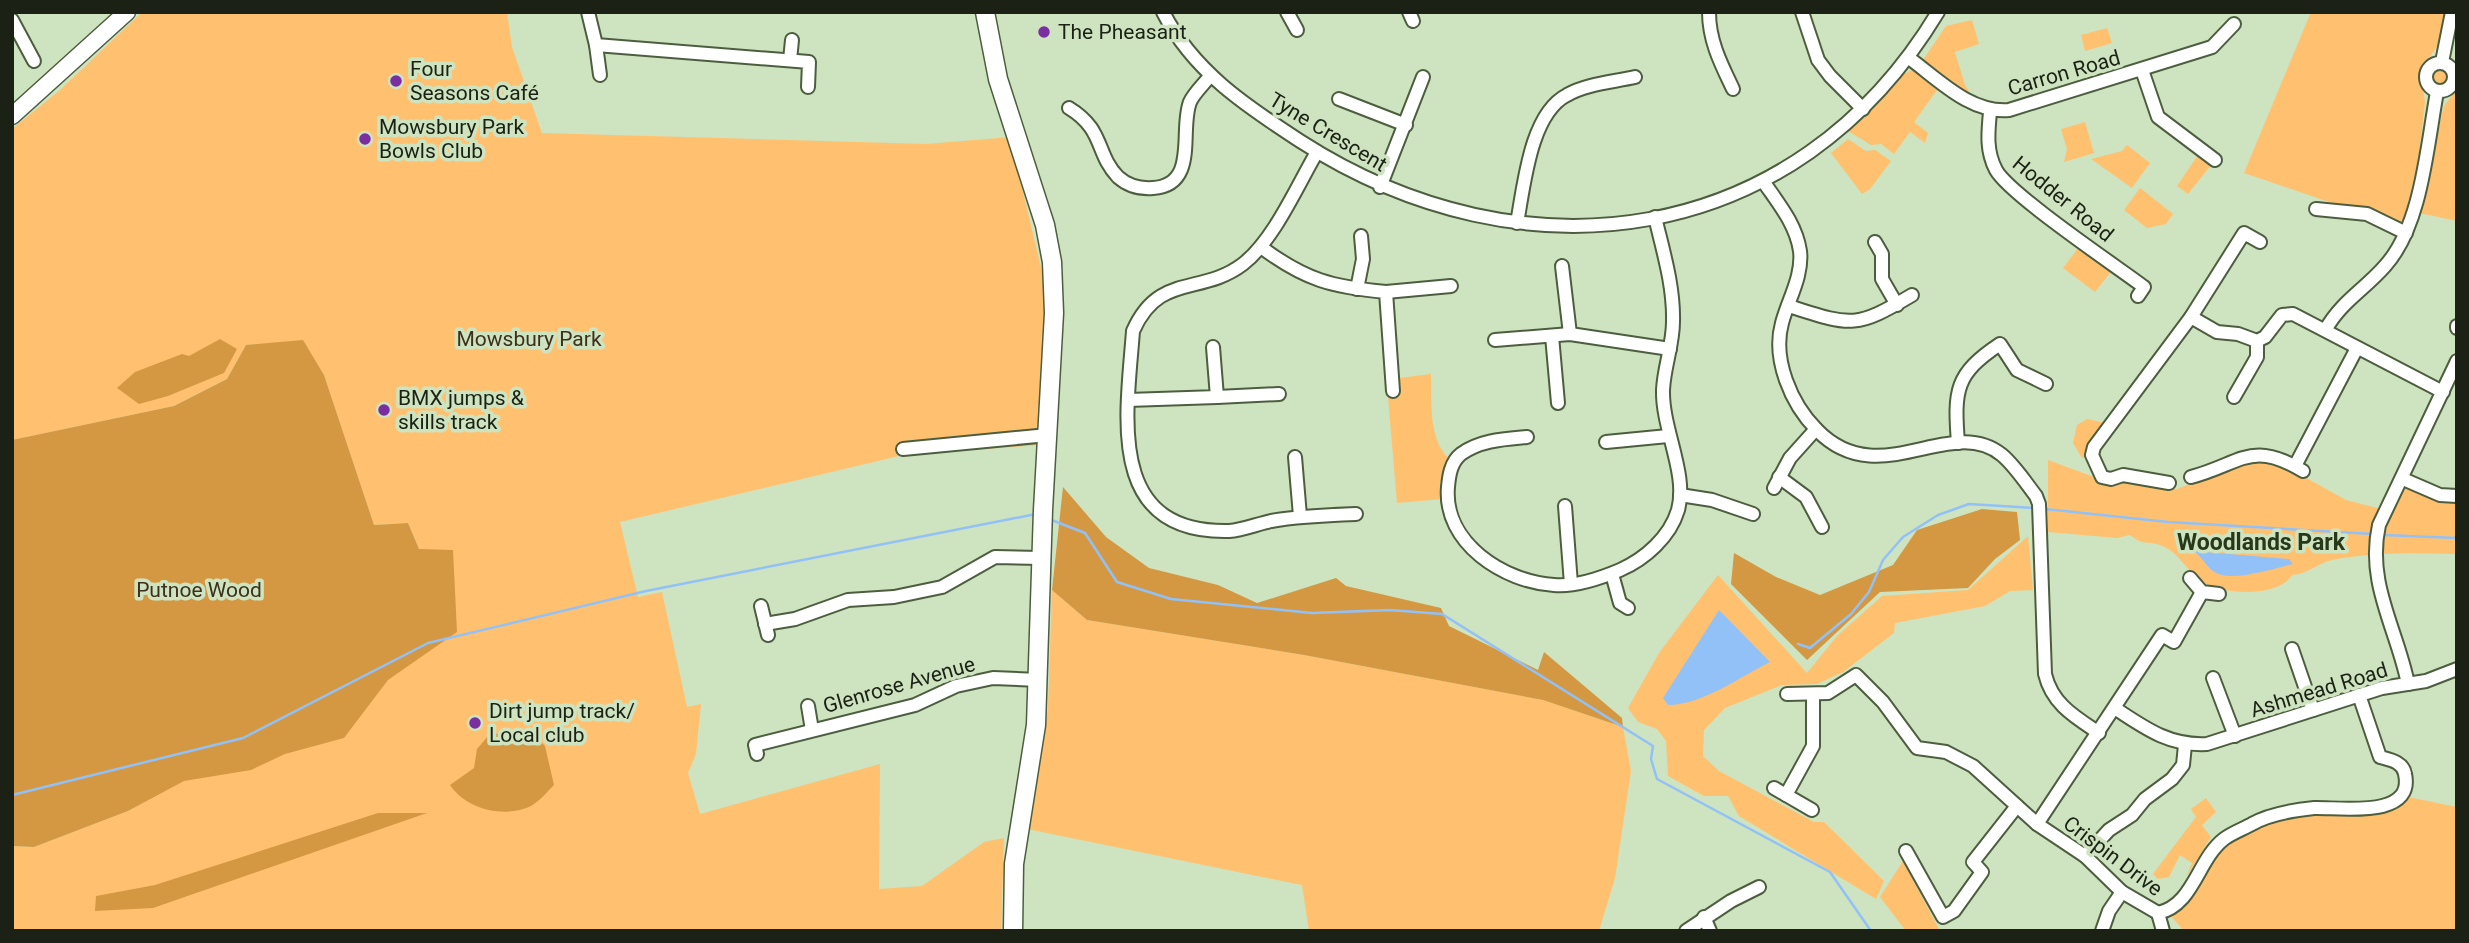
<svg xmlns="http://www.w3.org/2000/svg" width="2469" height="943" viewBox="0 0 2469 943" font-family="Roboto,sans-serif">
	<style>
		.green { fill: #ffc16f }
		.forest { fill: #d49843 }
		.water { fill: #92c1f8 }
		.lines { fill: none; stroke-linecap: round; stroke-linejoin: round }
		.stream { stroke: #92c1f8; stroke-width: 2.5 }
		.minor-casing { stroke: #4c5e3f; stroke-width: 16 }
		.tertiary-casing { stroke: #4c5e3f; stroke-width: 19 }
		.secondary-casing { stroke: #4c5e3f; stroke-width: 21 }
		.minor { stroke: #fff; stroke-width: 12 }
		.tertiary { stroke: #fff; stroke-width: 16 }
		.secondary { stroke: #fff; stroke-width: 18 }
		.poi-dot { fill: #7b2e9f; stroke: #cee3bf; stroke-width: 2.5 }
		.labels { text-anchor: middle; stroke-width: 7; stroke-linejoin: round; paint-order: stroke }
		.poi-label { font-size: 21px; fill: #1b2215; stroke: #cee3bf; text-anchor: start }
		.street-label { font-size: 21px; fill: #1b2215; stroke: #cee3bf }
		.park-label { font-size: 21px; fill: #3e301d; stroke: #cee3bf }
		.neighbourhood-label { font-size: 23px; font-weight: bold; fill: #28391b; stroke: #cee3bf }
	</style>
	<rect width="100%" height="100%" fill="#cee3bf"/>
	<g class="green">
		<path d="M142,12H507L512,47L542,133L927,144L1010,137L1047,293L1040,445L903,455L620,522L638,597L662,592L687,707L701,704L696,754L688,773L700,814L880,764L879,889L922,886L984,842L1004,838L1001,931H12V846L34,847L128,811L183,781L419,549L408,523L374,525L324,375L303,341L246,345L227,379L174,406L12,440V129L60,90Z"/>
		<path d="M2311,12H2446L2438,45L2421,70L2425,103L2418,161L2402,227L2244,173Z"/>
		<path d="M1972,20L1979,44L1955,52L1965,85L1972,96L1923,60L1946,26Z"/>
		<path d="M2107,28L2112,43L2085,51L2081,35Z"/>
		<circle cx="2440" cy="77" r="10"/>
		<path d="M1912,70L1937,90L1914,122L1928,133L1925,143L1910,132L1894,154L1881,144L1871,145L1848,131L1904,74Z"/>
		<path d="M2457,89V221L2419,213L2444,106Z"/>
		<path d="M2085,122L2094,153L2064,162L2067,149L2061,129Z"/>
		<path d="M1848,139L1866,151L1875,150L1891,161L1870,189L1862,194L1831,153Z"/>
		<path d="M2127,145L2150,163L2132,188L2091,159L2122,151Z"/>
		<path d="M2198,155L2212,164L2188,194L2177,186Z"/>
		<path d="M2140,188L2173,214L2166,224L2147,228L2124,210Z"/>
		<path d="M2081,244L2113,269L2095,292L2063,268Z"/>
		<path d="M1431,374C1432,403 1428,436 1448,458L1440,484L1442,499L1397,503L1388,397L1400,395L1399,378Z"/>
		<path d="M2087,419L2105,423L2086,448L2087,456L2082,458L2073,443L2077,425Z"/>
		<path d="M2270,458L2346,500L2381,509L2400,470L2445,490L2457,491V554C2415,553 2374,552 2332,560C2318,563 2308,574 2292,575C2278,598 2221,595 2201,581C2186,570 2178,551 2160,545C2145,540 2146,547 2130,535L2117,538L2048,532V460L2102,480L2177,489L2248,461Z"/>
		<path d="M2028,536L2033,590L2010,591L1985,606L1895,623L1894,633L1843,672L1817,684L1782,685L1725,708L1704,730L1703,756L1719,771L1814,822H1824L1884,881L1876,899L1739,816L1728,796H1704L1668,776L1666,741L1657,729L1638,722L1628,708L1659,653L1718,575L1807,673L1837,636L1882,596L1968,590Z"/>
		<path d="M1052,590L1087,620L1304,655L1543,700L1623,727L1631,771L1615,878L1599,931H1309L1302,885L1027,829L1048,709Z"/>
		<path d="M2403,796L2457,807V931H2184L2170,915L2188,903L2225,841L2258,825L2291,814L2360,813Z"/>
		<path d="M2206,798L2216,812L2202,825L2211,837L2186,877L2192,863L2180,855L2169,877L2158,879L2153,874L2196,817L2191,809Z"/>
		<path d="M1903,861L1940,931H1906L1880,897Z"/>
	</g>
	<g class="forest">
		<path d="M220,339L237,349L224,373L168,396L139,404L117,388L135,372L182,354L189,356Z"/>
		<path d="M303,340L324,375L374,525L408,523L419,549L453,550L457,632L388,680L344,738L285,754L251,770L184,781L128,811L34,847L12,846V440L174,406L227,379L246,345Z"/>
		<path d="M1063,487L1106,537L1149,568L1218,585L1257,603L1336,578L1346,586L1441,608L1449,626L1538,670L1544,652L1622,718L1623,727L1543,700L1304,655L1087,620L1052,590Z"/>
		<path d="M1982,509L2017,512L2020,540L1995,559L1968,588L1880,592L1807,660L1731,584L1734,553L1776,577L1820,595L1893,565L1917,530Z"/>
		<path d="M528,729L545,746L554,785C547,792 538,803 529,807C502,818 466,809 450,785L474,768L477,749L489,735Z"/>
		<path d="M378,813H427L153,908L95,911L96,896L155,885Z"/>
	</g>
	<g class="water">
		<path d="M2194,551L2289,559L2293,564C2274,568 2229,584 2213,571C2206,566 2202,557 2194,551Z"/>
		<path d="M1719,610L1770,662C1740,677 1702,705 1668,705L1663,698Z"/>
	</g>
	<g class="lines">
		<g class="stream">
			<path d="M2045,509L2168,522L2373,534"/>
			<path d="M1049,519L1085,533L1117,582L1171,599L1312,613L1390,610L1442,614L1653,746L1651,759L1657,779L1830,872L1871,931"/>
			<path d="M2383,535L2457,538"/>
			<path d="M1798,644L1810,648L1851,614L1869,592L1883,560L1903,537L1938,515L1969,504L2035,508"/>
			<path d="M12,795L243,738L428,643L646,591L1036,514"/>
		</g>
		<defs>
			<g id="minor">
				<path d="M588,12L596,45L809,62L808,87"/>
				<path d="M1163,12C1193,71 1246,106 1300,141C1524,285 1796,248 1938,12"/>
				<path d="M1287,12L1297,30"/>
				<path d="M1409,12L1413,21"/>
				<path d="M1709,12C1709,41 1721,64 1733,89"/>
				<path d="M1802,12L1818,60L1830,76L1863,109"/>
				<path d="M12,20L34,61"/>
				<path d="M596,45L600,75"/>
				<path d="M1909,58C1939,80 1970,113 2009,110L2212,47L2234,24"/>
				<path d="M790,60L792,40"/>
				<path d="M2442,62L2452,12"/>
				<circle cx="2440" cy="77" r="14"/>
				<path d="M2142,70L2158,117L2215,160"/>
				<path d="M1339,99L1406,125"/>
				<path d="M1069,108C1105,130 1095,153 1118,177C1128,186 1140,189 1153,188C1199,185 1179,130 1190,102C1194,93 1204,84 1210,76"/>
				<path d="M1990,112C1988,133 1986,151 1996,170C2009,194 2116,266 2144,287L2138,296"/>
				<path d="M1317,152C1297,186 1274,240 1243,264C1201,296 1159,272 1133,331C1127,413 1104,534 1229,531C1243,530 1257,524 1271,521C1299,516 1327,515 1356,514"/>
				<path d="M1763,181C1778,203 1796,224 1800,251C1803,276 1788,300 1782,323C1772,359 1791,404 1817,430C1879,494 1951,413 2002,455C2015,466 2026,483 2036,496L2039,504L2045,674C2052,704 2075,717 2099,733"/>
				<path d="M1380,187L1423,77"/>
				<path d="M2316,209L2367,214L2406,233"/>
				<path d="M1517,223C1524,186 1530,114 1567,95C1586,84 1613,82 1635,77"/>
				<path d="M1875,242L1882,254V279L1897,305"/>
				<path d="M1261,247C1305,280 1332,287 1386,292L1393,391"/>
				<path d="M1562,266L1570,334"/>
				<path d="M1357,289L1363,259L1361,236"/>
				<path d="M1386,292L1451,286"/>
				<path d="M1789,306C1851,326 1855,329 1912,295"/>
				<path d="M2191,317L2217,332L2238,334L2257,341L2265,337L2282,315L2293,314L2443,392"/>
				<path d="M2457,326V328"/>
				<path d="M2326,329C2341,302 2365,289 2385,266C2422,225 2427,145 2437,92"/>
				<path d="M1552,336L1558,403"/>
				<path d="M1495,340L1570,334L1670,349"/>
				<path d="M1217,397L1279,394"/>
				<path d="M2234,397L2257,357V341"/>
				<path d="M1128,400L1217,397L1213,347"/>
				<path d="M1527,437C1505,439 1480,440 1461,454C1451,462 1449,475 1448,487C1443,543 1504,582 1554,585C1575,587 1601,578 1620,570C1645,559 1670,537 1678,510C1688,474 1662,429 1663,390C1664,367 1673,345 1673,322C1674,286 1663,251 1655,217"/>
				<path d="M1606,442L1668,436"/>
				<path d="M1958,443C1954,390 1955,374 2000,344L2017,370L2046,384"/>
				<path d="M903,449L1048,435"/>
				<path d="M1295,457L1300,516"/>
				<path d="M2295,466L2357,348"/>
				<path d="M1779,477L1806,497L1822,527"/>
				<path d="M2191,477C2241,464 2251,439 2303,471"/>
				<path d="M2403,479L2440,495L2457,496"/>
				<path d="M2169,483L2123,475L2111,479L2102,477L2092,455L2094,447L2191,317L2244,233L2260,242"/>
				<path d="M1774,488L1790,458L1816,429"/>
				<path d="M1680,495L1712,500L1753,514"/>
				<path d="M1565,506L1571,584"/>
				<path d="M1612,574L1620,603L1628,608"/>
				<path d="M2190,578L2202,592L2219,594"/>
				<path d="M761,606L768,635"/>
				<path d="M765,624L795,619L848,600L894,597L942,587L995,557L1041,558"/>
				<path d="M2292,649L2313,710"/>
				<path d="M2213,678L2235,736"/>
				<path d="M2408,684C2397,629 2366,583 2379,525L2457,361"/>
				<path d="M1787,694L1828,693L1856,675L1883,702L1917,748L1946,752L1973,766L2037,824L2085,856L2122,892L2158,913C2194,905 2197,860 2224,839C2232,833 2243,829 2252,824C2269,814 2295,810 2314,808C2338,807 2415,820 2405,774C2403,762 2391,760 2380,757L2359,695"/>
				<path d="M808,706L812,730"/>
				<path d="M2116,709C2146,729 2170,746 2207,744L2382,688L2426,681L2457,669"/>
				<path d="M757,754L755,745L915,705L956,686L993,678L1039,680"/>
				<path d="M1774,788L1812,810"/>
				<path d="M1786,795L1813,746V696"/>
				<path d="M2037,824L2162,635L2174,642L2202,592"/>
				<path d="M1906,851L1943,917L1954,911L1982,872L1973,862L2017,806"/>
				<path d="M2085,856L2109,830L2132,815L2145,799L2172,779L2183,765L2185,745"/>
				<path d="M2158,913L2163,931"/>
				<path d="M1704,917L1710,931"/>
				<path d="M1686,931L1731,901L1759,887"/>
				<path d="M2102,931L2109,911L2122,892"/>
			</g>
			<path id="tertiary" d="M12,116L127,12"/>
			<path id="secondary" d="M985,12L998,79L1045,225L1052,262L1054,313L1043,510L1036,725L1014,864L1013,931"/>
		</defs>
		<use href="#minor" class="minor-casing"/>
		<use href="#tertiary" class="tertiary-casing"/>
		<use href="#secondary" class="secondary-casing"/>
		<use href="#minor" class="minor"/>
		<use href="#tertiary" class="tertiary"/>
		<use href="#secondary" class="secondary"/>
	</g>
	<g class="poi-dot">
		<circle cx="1044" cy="32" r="7"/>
		<circle cx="396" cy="81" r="7"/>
		<circle cx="365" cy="139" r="7"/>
		<circle cx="384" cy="410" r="7"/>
		<circle cx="475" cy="723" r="7"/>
	</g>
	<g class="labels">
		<g class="poi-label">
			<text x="1058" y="39">The Pheasant</text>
			<text x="410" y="76">Four<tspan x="410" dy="24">Seasons Café</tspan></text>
			<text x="379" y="134">Mowsbury Park<tspan x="379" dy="24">Bowls Club</tspan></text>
			<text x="398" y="405">BMX jumps &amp;<tspan x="398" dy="24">skills track</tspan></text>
			<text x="489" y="718">Dirt jump track/<tspan x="489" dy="24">Local club</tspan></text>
		</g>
		<g class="street-label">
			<text transform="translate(2064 73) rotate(-16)" y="7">Carron Road</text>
			<text transform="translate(1328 132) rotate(31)" y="7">Tyne Crescent</text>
			<text transform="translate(2063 199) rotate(39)" y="7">Hodder Road</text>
			<text transform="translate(899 685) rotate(-16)" y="7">Glenrose Avenue</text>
			<text transform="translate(2319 690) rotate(-17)" y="7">Ashmead Road</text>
			<text transform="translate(2113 856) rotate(37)" y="7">Crispin Drive</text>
		</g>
		<g class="park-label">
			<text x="529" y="346">Mowsbury Park</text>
			<text x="199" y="597">Putnoe Wood</text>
		</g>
		<g class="neighbourhood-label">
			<text x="2261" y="550">Woodlands Park</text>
		</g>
	</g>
	<rect width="2469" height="943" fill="none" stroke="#1b2215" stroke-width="28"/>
</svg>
